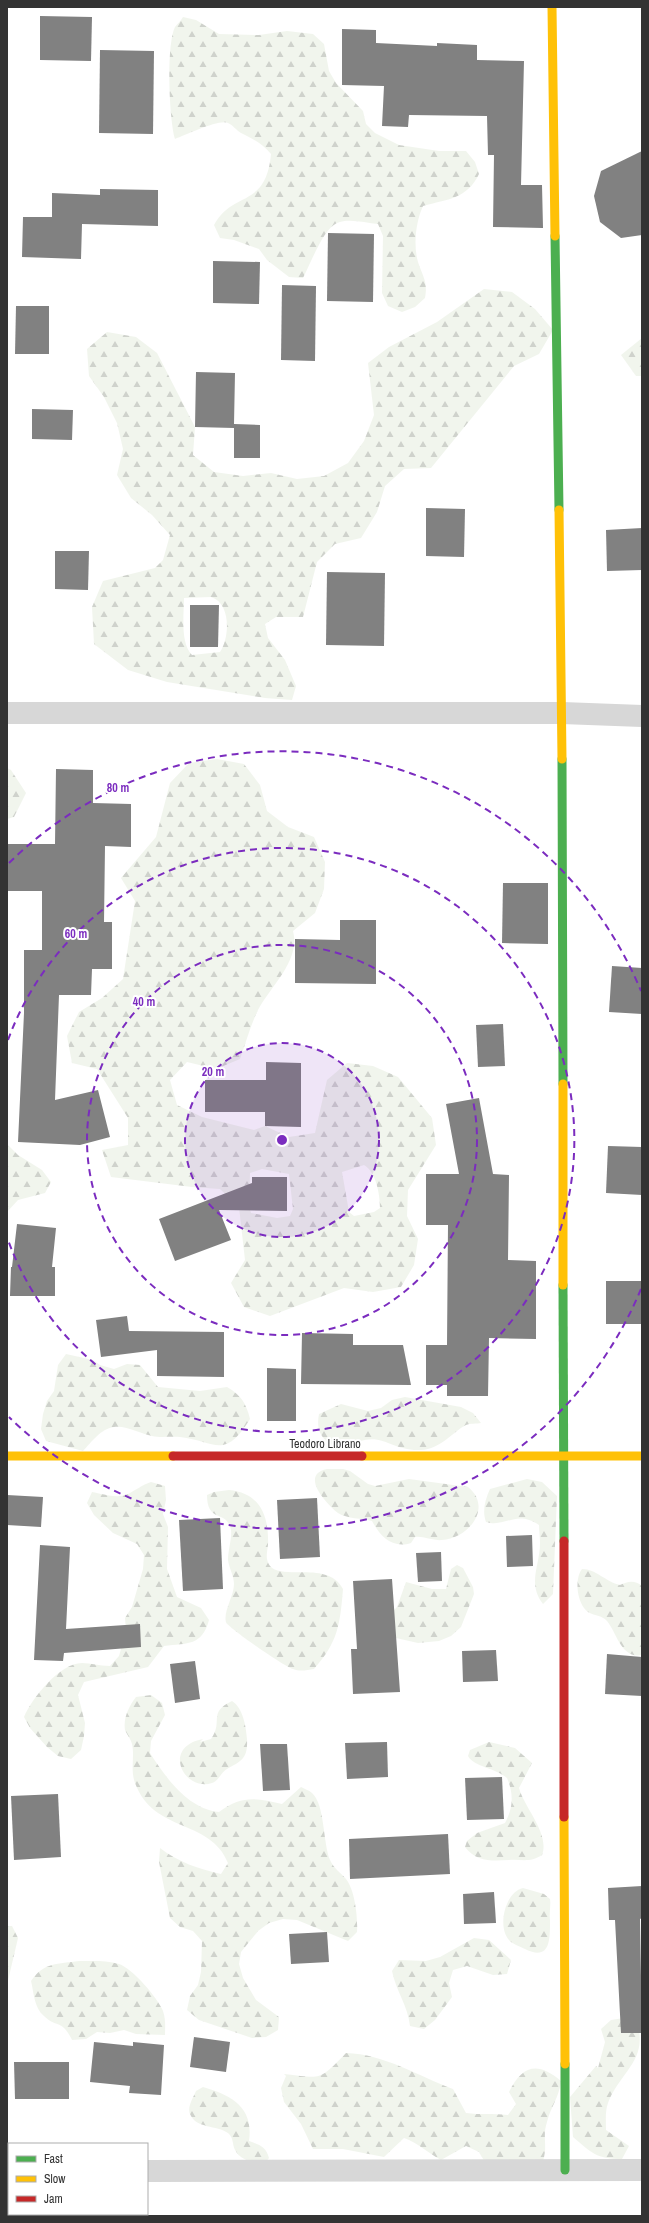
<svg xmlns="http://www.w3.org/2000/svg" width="649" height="2223" viewBox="0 0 649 2223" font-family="'Archivo Narrow',sans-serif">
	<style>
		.forest { fill: url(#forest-firs); fill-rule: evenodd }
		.building { fill: #818181 }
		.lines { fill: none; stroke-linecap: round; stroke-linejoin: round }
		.street { stroke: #d7d7d7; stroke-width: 22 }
		.fast { stroke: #4caf50; stroke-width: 9 }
		.slow { stroke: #ffc107; stroke-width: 9 }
		.jam { stroke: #c62828; stroke-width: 9 }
		.ring { fill: none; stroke: #7b2cbf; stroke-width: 2; stroke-dasharray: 7 5 }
		.labels { text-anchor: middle; stroke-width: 4; stroke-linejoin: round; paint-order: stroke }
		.street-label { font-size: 12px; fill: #333; stroke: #fff }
		.centre { fill: #7b2cbf; stroke: #fff; stroke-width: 2 }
		.ring-label { font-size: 12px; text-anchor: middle; font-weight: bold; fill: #7b2cbf; stroke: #fff; stroke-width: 4; stroke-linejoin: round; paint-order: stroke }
	</style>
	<defs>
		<pattern id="forest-firs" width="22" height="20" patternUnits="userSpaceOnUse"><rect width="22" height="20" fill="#f1f5ed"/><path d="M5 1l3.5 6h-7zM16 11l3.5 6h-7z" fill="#cfd2cc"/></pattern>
	</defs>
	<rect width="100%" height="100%" fill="#fff"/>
	<g class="forest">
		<path d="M183,17L196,20L219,34L259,35L287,31L313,34L324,44L329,71L336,83L363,111L366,124L375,133L399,145L439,151H466L475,162L479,174C467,199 448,199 423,206C416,221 413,245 418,262C423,277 428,282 425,298L415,307L402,312L388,306L382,293L383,236L378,224C365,223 349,218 337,223C323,229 310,265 303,278L289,277L267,260L259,249L234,240L220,238L214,225C233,190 266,209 271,154C262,143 253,139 241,133C236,130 233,125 228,123C219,119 186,135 175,139C169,119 166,45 175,27C177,24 181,21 183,17Z"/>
		<path d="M484,289L512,292L535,309L553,330L539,354L514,366L431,468L404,469L385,486L377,512L361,538L335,544L317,562L303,617H276L265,624L268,638L285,660L296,686L292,700L265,698L167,682L128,670L94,644L92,607L103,581L155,568L163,560L170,535L152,515L131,498L117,475L123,449L117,423L104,397L89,376L87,349L107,332L136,337L157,353L195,427L193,455L214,472L243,476L271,473L297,479L324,476L348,463L364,441L374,415L368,363L389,347L437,322ZM211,597C231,603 230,637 220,652L192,655C180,643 184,614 184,598Z"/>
		<path d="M642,338V376H636L621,355Z"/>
		<path d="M217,759L244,764L260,785L267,811L288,827L314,837L325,862L324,889L315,913L293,931C301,960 270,987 258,1010C250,1026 246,1043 240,1059L216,1069L187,1062L170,1080L177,1105L202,1117L254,1130L265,1126L289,1137L315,1133L327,1080L347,1063L373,1066L398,1077L432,1118L436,1145L408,1190L407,1216L418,1239L414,1265L401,1287L373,1292L344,1288L270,1316L244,1307L231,1283L245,1260L239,1207L220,1189L192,1187L111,1177L102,1150L128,1145V1118L97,1069L72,1063L67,1036L79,1012L102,998L123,979L135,901L121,878L156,837L170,783L189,763ZM364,1165C376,1172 380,1194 380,1208L374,1212L354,1216L349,1212L342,1172ZM262,1169L289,1174L293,1209L290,1216L277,1218L251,1213L249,1206L250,1173Z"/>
		<path d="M7,768L11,770L26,793L14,817L7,819Z"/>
		<path d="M7,1144L18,1155L42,1170L51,1182L45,1193L18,1200L7,1212Z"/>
		<path d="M66,1354L93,1360L100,1365L114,1369L127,1364L140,1365L158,1387L200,1391L227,1387C241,1395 246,1403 250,1419C224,1461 216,1441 180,1437C171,1436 161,1438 152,1436C141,1434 126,1425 114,1427C100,1429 92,1442 83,1451L46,1441L41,1429L43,1414L47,1401L54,1391L58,1365Z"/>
		<path d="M405,1397L461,1407L473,1413L481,1423C477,1424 470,1423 466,1425C451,1433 441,1449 421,1450C388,1452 380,1425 344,1450C325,1443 315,1435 319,1414L341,1404L368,1411L381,1408L392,1400Z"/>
		<path d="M327,1469H343L350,1471L368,1484L375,1486L409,1479L468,1487C494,1508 467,1539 442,1540C433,1541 424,1536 415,1537L411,1543C392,1549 380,1536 372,1521C362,1518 347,1519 338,1513C327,1504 299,1475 327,1469Z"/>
		<path d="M527,1479L542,1482L557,1496L553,1594L543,1604C527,1583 540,1566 540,1543C540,1537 539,1531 539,1525C516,1509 506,1528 486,1522C482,1511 485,1500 490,1489Z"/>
		<path d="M151,1482L165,1486L166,1500L163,1514L168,1527L167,1569L177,1597L201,1608L209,1620C202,1646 188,1643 164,1646L148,1667L84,1682L78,1695L85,1723L84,1736L81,1750L71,1759L58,1756L47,1747L30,1728L24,1717C32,1698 60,1663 82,1663C91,1663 99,1666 110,1666L119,1656L126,1631L125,1618L132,1607L143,1569L144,1555L137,1544L113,1533L94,1515L87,1503L92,1492C103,1494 117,1499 128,1494C136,1490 142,1485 151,1482Z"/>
		<path d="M229,1490C261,1493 269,1517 268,1545C267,1553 265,1559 270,1566C283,1581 328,1560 343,1589C340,1625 338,1642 314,1669C307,1670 300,1672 293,1669C284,1666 228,1628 226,1622C223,1612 234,1596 234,1584C234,1576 229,1568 228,1560C228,1550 232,1539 231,1530C227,1509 207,1524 207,1495L214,1492Z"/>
		<path d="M457,1565L463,1568L473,1587L474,1594L461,1627L451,1636L439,1641L418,1643L396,1638L378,1627L397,1607L406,1582L432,1589H446L451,1569Z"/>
		<path d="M582,1569C596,1569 606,1582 620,1585C628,1581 635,1580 642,1586V1655C621,1659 617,1633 607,1621C602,1615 594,1616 588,1612C577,1604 574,1579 582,1569Z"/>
		<path d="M151,1695L162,1703L165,1715L151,1741L150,1753C166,1778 188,1809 219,1812C242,1795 256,1798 282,1804L301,1787C304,1789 309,1790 312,1793C325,1804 323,1844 330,1860C334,1869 340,1872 346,1879C355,1890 358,1918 357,1932L348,1941L297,1920L283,1919L269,1923L258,1931L241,1952L239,1964L243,1978L256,2000L279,2017L278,2030L266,2037L252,2038L199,2020L187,2010L190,1996L198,1985L201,1972L202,1941L193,1931L180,1927L170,1918L159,1862L160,1848C178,1862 199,1869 221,1874L228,1863C210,1818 154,1834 135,1783C130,1769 135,1757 132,1744C131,1739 127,1735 125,1730C123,1718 129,1706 136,1697Z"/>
		<path d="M232,1701C243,1708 246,1726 247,1739C248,1758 242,1761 227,1769C221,1772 219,1781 212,1783C184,1792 161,1747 203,1739L200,1742L211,1739C224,1721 207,1713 232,1701Z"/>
		<path d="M489,1742L515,1748L532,1763L519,1788C525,1809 550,1834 542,1855C530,1863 522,1859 509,1860C492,1861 476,1862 465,1847L467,1841L477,1833L505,1823C513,1808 514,1794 507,1778C496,1768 474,1767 468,1756L470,1750Z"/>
		<path d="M523,1888L544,1894L550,1899C551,1906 549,1913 550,1920C550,1938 551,1962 525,1949C521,1947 512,1944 509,1940C497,1927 505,1892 523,1888Z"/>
		<path d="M7,1926H12L18,1938L7,1985Z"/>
		<path d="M474,1938L489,1940L511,1960L507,1974L493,1975L467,1966L453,1970L449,1983L452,1997L435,2020L424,2029L410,2026C408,2006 396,1991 392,1971L399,1960L426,1961L440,1957Z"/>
		<path d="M79,1961C92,1961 106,1960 119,1964C132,1968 158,1998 163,2011C166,2020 165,2027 165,2035L136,2034L124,2030L110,2033L97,2032L86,2039L72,2040C62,2019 56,2028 44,2016C34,2008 34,1993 31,1981C44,1962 58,1964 79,1961Z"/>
		<path d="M624,2018L637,2023C649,2060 619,2073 608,2103C605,2111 606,2121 606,2130L629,2146L622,2159C596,2159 592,2153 573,2137L570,2097L596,2066L598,2068L605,2042L601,2029L611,2020Z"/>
		<path d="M346,2053C384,2054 418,2076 453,2089L466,2113C480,2115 494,2113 508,2115L516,2104L509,2092C522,2065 538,2061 561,2081C559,2098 551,2106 547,2122C542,2137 548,2145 543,2161L486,2164L479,2152L466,2146L441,2160C428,2153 418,2143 404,2138L384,2157L343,2149H313L301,2124L284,2102L281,2088L286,2076L284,2074C322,2078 318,2082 346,2053Z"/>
		<path d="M203,2087C231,2095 254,2107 249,2141C260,2145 266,2147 269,2158L265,2163C254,2163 241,2161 235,2150C232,2144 234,2138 228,2133C217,2125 196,2129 190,2114C187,2107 193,2098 196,2091Z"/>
	</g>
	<g class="building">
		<path d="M40,16L92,17L91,61L40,60Z"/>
		<path d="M342,29L376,30V43L437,46V43L477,45V60L524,61L521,185H542L543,228L493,227L494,155H488L487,116L409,115L408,127L382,126L384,86L342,85Z"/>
		<path d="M100,50L154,51L153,134L99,133Z"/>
		<path d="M642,151V235L621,238L600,222L594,196L601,171Z"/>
		<path d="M100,189L158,190V226L82,224L81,259L22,257L23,217H52V193L100,195Z"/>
		<path d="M328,233L374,234L373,302L327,301Z"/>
		<path d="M213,261L260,262L259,304L213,303Z"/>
		<path d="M282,285L316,286L315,361L281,360Z"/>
		<path d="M16,306H49V354H15Z"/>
		<path d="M196,372L235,373L234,424L260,425V458H234V428L195,427Z"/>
		<path d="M32,409L73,410L72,440L32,439Z"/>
		<path d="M426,508L465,509L464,557L426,556Z"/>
		<path d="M642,528V570L607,571L606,530Z"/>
		<path d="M55,551H89L88,590L55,589Z"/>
		<path d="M327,572L385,573L384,646L326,645Z"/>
		<path d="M190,605H219L218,647H190Z"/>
		<path d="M56,769L93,770V803L131,804V847L105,846L104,922H112V969H92L91,995H59L55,1100L98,1090L110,1137L80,1145L18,1142L24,1013V950H42V891H7V844H55Z"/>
		<path d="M503,883H548V944L502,943Z"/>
		<path d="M340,920H376V984L295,983V939L340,940Z"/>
		<path d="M612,966L642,968V1014L609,1012Z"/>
		<path d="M503,1024L505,1066L478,1067L476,1025Z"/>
		<path d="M266,1062L301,1063V1127L265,1126V1112H205V1080H266Z"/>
		<path d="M479,1098L493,1174L509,1175L508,1260L536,1261V1339L489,1338L488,1396H447V1385H426V1345H447L448,1225H426V1174H459L446,1104Z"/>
		<path d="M608,1146L642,1147V1195L606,1193Z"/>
		<path d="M252,1177H287V1211L219,1210L231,1240L175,1261L159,1219L252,1183Z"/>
		<path d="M17,1224L56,1228L52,1267H55V1296H10L11,1267H12Z"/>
		<rect x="606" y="1281" width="36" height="43"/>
		<path d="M127,1316L129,1331L224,1332V1377L157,1376V1350L101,1357L96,1320Z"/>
		<path d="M302,1333L353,1334V1345H403L411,1385L301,1384Z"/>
		<path d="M267,1368L296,1369V1421H267Z"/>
		<path d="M7,1495L43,1497L41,1527L7,1525Z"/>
		<path d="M317,1498L320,1557L280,1559L277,1500Z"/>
		<path d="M220,1518L223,1589L183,1591L179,1520Z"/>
		<path d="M532,1535L533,1566L507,1567L506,1536Z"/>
		<path d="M40,1545L70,1547L66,1629L140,1624L141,1647L64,1653L63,1661L34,1660Z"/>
		<path d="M441,1552L442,1581L418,1582L416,1553Z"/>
		<path d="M392,1579L400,1692L353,1694L351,1649H357L353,1581Z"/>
		<path d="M496,1650L498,1681L463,1682L462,1651Z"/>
		<path d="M607,1654L642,1657V1696L605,1694Z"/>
		<path d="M195,1661L200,1699L175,1703L170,1664Z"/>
		<path d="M387,1742L388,1777L347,1779L345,1743Z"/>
		<path d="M260,1744H287L290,1790L263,1791Z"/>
		<path d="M502,1777L504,1819L467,1820L465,1778Z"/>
		<path d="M58,1794L61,1857L14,1860L11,1796Z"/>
		<path d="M448,1834L450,1874L350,1879L349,1839Z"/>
		<path d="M642,1886V1918L640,1919L642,2033H621L615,1920H609L608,1888Z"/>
		<path d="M494,1892L496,1923L464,1924L463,1894Z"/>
		<path d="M327,1932L329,1962L291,1964L289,1934Z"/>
		<path d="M194,2037L230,2042L226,2072L190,2067Z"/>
		<path d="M94,2042L133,2046V2042L164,2045L161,2095L129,2093L130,2086L90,2082Z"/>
		<path d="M14,2062H69V2099H15Z"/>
	</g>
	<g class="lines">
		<g class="street">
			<path d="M7,713H562L642,716"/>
			<path d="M7,2171H9"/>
			<path d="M147,2171L642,2170"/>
		</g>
		<g class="fast">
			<path d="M555,236L559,510"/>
			<path d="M562,759L563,1084"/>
			<path d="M563,1285L564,1541"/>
			<path d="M565,2064V2170"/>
		</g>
		<g class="slow">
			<path d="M552,7L555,236"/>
			<path d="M559,510L562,759"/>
			<path d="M563,1084V1285"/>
			<path d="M7,1456H173"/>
			<path d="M362,1456H642"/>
			<path d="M564,1817L565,2064"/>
		</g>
		<g class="jam">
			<path d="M173,1456H362"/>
			<path d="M564,1541V1817"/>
		</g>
	</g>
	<circle cx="282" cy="1140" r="97" fill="#7b2cbf" fill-opacity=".12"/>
	<g class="ring">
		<circle cx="282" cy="1140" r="97"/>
		<circle cx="282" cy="1140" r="195"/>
		<path d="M8 1040A292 292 0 1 1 8 1240"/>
		<path d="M641 1289A389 389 0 0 1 9 1417M9 863A389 389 0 0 1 641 991"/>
	</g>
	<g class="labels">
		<g class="street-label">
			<text x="325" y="1448">Teodoro Librano</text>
		</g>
	</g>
	<circle cx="282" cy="1140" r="6" class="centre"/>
	<g class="ring-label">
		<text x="118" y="792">80 m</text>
		<text x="76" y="938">60 m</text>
		<text x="144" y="1006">40 m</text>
		<text x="213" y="1076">20 m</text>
	</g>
	<rect width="649" height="2223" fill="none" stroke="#333333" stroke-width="16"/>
	<rect x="8" y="2143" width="140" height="72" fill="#ffffff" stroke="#adadad"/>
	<rect x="16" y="2156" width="20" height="6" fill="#4caf50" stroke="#adadad"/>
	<text x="44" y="2163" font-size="12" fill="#333333">Fast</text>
	<rect x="16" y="2176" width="20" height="6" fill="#ffc107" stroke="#adadad"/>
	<text x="44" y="2183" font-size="12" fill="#333333">Slow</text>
	<rect x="16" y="2196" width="20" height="6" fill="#c62828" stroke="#adadad"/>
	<text x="44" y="2203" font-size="12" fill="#333333">Jam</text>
</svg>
